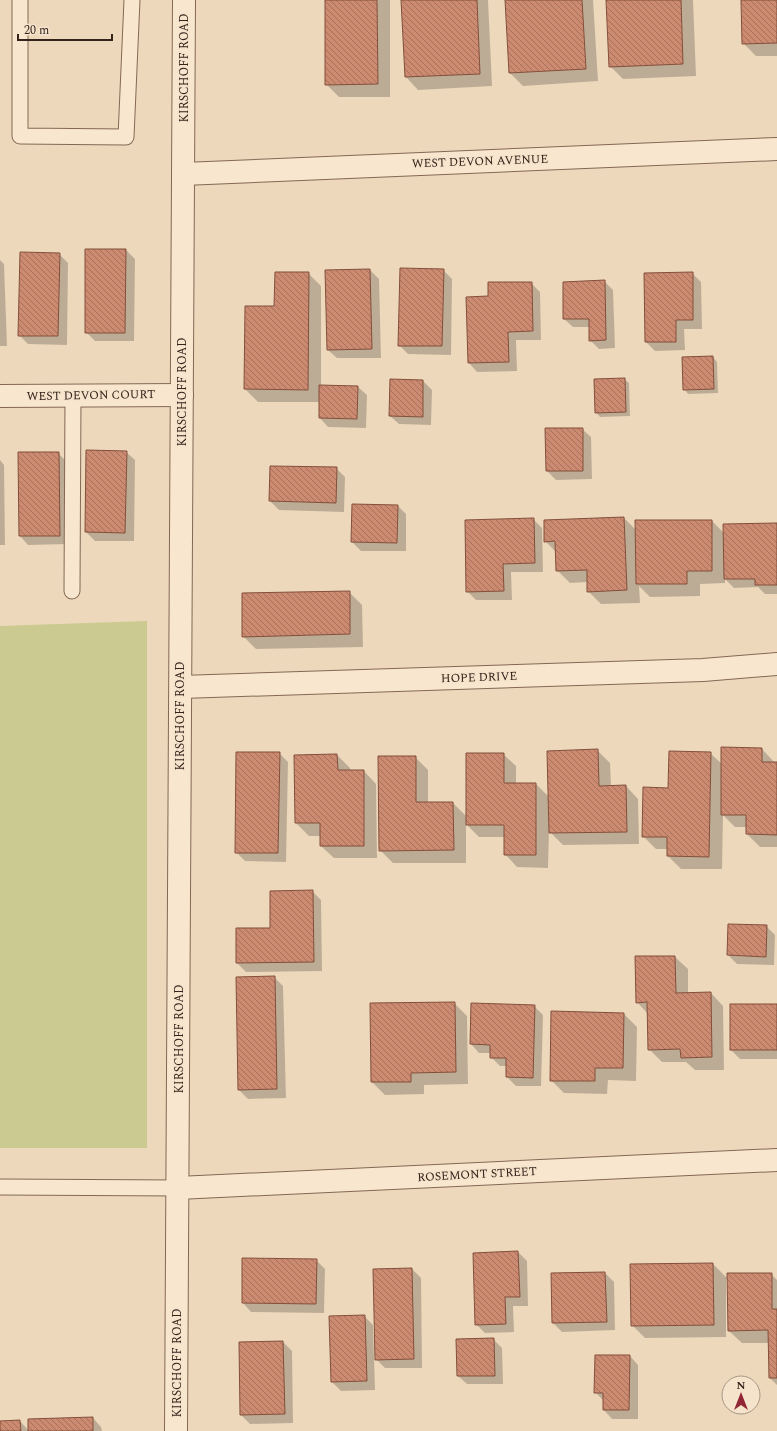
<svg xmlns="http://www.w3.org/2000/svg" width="777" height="1431" viewBox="0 0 777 1431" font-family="Spectral,serif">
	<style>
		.park { fill: #cbca90 }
		.shadow { fill: #0003 }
		.building { fill: url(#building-back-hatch); stroke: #834f3b }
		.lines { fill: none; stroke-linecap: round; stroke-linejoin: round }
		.service-casing { stroke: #846855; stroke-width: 17 }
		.minor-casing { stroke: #846855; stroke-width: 24 }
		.service { stroke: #f9e6ce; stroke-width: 15 }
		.minor { stroke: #f9e6ce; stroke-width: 22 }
		.labels { text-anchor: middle; stroke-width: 3; stroke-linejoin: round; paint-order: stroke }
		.street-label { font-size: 12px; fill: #33231a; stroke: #f5e3cb }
	</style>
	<defs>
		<pattern id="building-back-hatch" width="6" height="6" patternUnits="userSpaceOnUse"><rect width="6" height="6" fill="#cc8b71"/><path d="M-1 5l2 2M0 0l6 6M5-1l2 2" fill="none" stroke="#a6715c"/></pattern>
	</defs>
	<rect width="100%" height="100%" fill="#edd8bb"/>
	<path class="park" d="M147,621V1148H0V626Z"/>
	<g class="shadow">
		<path d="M326,0H390V97H339L326,84Z"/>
		<path d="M402,0H488L492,86L418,90L406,77Z"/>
		<path d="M506,0H593L598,81L523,86L510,73Z"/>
		<path d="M607,0H693L696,76L623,79L610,66Z"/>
		<path d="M742,0H777V56H756L743,43Z"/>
		<path d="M126,250L135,259L134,341H95L86,332Z"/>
		<path d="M59,254L68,263L67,345L28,344L19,335Z"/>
		<path d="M0,260L4,264L7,346H0Z"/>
		<path d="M370,270L379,279L381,358H337L328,350Z"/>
		<path d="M443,270L452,279L451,355L408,354L399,345Z"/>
		<path d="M308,273L321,286V386L358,387L367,395L366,428L328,427L320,418V402H258L245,389L275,307Z"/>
		<path d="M692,273L701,282L702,329H684L685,350L655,351L646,342Z"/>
		<path d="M604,281L613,290L615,348L599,349L590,340V327H573L564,319Z"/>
		<path d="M531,283L540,292L541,340H516L517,371L477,372L469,363L489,297Z"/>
		<path d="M713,357L717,362L718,393L688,394L684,389Z"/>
		<path d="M624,379L629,383L630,416L600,417L596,412Z"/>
		<path d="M391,380L423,381L432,390L431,425L399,424L390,416Z"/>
		<path d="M582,429L591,437L592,479L556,480L547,471Z"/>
		<path d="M87,451L126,452L135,460L134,541H95L86,532Z"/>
		<path d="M58,453L67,462L68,544L28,545L20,536Z"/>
		<path d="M0,460L4,465L5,545H0Z"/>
		<path d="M271,467L336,468L345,477L344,512L279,510L270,501Z"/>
		<path d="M398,506L406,514V551H361L352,542Z"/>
		<path d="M624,518L637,531L712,521L724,533L777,524V594H765L758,587L734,588L725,579V583L700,584V596L650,597L639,586L640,603L601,604L588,591V582L570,583L557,570L556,552L545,541Z"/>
		<path d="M533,519L542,528L543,572H511L512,600H476L467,591Z"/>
		<path d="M349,592L362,605L363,647L256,649L243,636Z"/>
		<path d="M762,749L775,763H777V847H760L747,834V827H735L723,815L722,869H681L668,856V849H656L643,836L669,789L710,753L722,764Z"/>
		<path d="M597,750L610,763L611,786H626L638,799L639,844L563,845L549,831L548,868L517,867L505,854V837H479L466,824V863H393L380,850L415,757L428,770V803H453L467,817L503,754L516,766V784H536L549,797Z"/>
		<path d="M279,753L288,762L286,862L245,861L236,852Z"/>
		<path d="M337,755L350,768V771H364L376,784L377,858H334L321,846V836H309L296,823Z"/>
		<path d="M312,891L321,900L322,971L246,972L237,963L271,929Z"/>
		<path d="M766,926L775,935L774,965L737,964L728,955Z"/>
		<path d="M675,957L688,969V993H711L723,1006L724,1070H695L686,1062H662L649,1049L648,1014L637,1002Z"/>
		<path d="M274,977L283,986L286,1098L248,1099L239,1090Z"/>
		<path d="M454,1003L467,1016L468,1084L424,1085V1094L385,1095L372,1082Z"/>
		<path d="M731,1005H777V1059H740L731,1050Z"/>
		<path d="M534,1006L543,1015L541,1086H516L507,1077V1066H500L491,1057V1053H479L471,1044Z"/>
		<path d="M552,1012L624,1014L637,1027L636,1081L608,1080L607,1094L564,1093L551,1080Z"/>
		<path d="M518,1252L527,1261L528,1306H513L514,1332L485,1333L476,1324Z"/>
		<path d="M316,1260L325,1269L324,1313L251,1312L243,1303Z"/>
		<path d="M713,1264L728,1279L771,1274L777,1280V1385L770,1378V1343H742L729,1331L728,1279H726V1337L645,1338L632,1325Z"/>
		<path d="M412,1269L421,1278L422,1368H385L376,1359Z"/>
		<path d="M605,1273L614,1282L615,1330L562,1332L553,1323Z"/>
		<path d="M364,1316L373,1325L375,1390L341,1391L332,1382Z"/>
		<path d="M493,1339L502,1348L503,1384H467L458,1376Z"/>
		<path d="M283,1342L292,1351L293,1423L250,1424L241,1415Z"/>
		<path d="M630,1356L638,1365V1419H612L604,1410V1401L595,1392Z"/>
		<path d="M93,1418L101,1427L102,1431H0V1422L20,1421L29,1431Z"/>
	</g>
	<g class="building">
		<path d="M325,0H377L378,84L325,85Z"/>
		<path d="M401,0H477L480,74L405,77Z"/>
		<path d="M505,0H582L586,69L509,73Z"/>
		<path d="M606,0H681L683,64L609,67Z"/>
		<path d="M741,0H777V43L742,44Z"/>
		<path d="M85,249H126L125,333H85Z"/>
		<path d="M20,252L60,253L58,336H18Z"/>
		<path d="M400,268L444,269L442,346H398Z"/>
		<path d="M370,269L372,349L327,350L325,270Z"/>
		<path d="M275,272H309L308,390L244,389L245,306H274Z"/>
		<path d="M693,272V320H676V342H645L644,273Z"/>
		<path d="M605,280L606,340L589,341V319H563V282Z"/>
		<path d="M488,282H532L533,331L508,332L509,362L468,363L466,297L488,296Z"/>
		<path d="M713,356L714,389L683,390L682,357Z"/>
		<path d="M625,378L626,412L595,413L594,379Z"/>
		<path d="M390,379L423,380V417L389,416Z"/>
		<path d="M319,385L358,386L357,419L319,418Z"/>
		<path d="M545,428H583V471H546Z"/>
		<path d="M86,450L127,451L125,533L85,532Z"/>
		<path d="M18,452H59L60,536H19Z"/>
		<path d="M270,466L337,467L336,503L269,501Z"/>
		<path d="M352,504L398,505L397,543L351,542Z"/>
		<path d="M624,517L627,590L587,592V570L556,571L555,541L544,542V520Z"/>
		<path d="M534,518L535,563L503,564L504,591L466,592L465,520Z"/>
		<path d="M635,520H712V571H687V584H636Z"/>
		<path d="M777,523V585H755V579H724L723,524Z"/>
		<path d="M350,591V634L242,637V593Z"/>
		<path d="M721,747L762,748V762H777V835L746,834V815H721Z"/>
		<path d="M598,749L599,786L626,785L627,832L549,833L547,751Z"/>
		<path d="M669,751L711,752L709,857L667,856V837H642L643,787L668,788Z"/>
		<path d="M236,752H280L278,853H235Z"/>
		<path d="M466,753H504V783H536V855H504V825H466Z"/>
		<path d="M337,754L338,770H364V846H320V823H295L294,755Z"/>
		<path d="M378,756H416V802H453L454,850L379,851Z"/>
		<path d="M313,890L314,962L236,963V928H270V891Z"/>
		<path d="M728,924L767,925L766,957L727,955Z"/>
		<path d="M635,956H675L676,993L711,992L712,1057L681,1058L680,1049L648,1050L647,1002L636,1003Z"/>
		<path d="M275,976L277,1089L238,1090L236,977Z"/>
		<path d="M455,1002L456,1072L411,1073V1082H371L370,1003Z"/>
		<path d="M471,1003L535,1005L533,1078L506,1077V1058H490V1045L470,1044Z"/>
		<rect x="730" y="1004" width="47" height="46"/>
		<path d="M551,1011L624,1013L623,1068H595V1081H550Z"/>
		<path d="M518,1251L520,1297H505L506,1324L475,1325L473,1253Z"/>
		<path d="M242,1258L317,1259L316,1304L242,1303Z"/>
		<path d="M713,1263L714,1325L631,1326L630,1264Z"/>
		<path d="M412,1268L414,1359L375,1360L373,1269Z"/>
		<path d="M605,1272L607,1322L552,1323L551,1273Z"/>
		<path d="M727,1273H772V1309H777V1378H769L768,1330L728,1331Z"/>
		<path d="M365,1315L367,1381L331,1382L329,1316Z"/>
		<path d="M494,1338L495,1376H457L456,1339Z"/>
		<path d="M283,1341L285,1414L240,1415L239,1342Z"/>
		<path d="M595,1355H630L629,1410H603V1393H594Z"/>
		<path d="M93,1417V1431H28V1419Z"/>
		<path d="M20,1420L21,1431H0V1421Z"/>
	</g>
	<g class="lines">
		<defs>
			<g id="service">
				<path d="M20,0V136L126,137L132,0"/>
				<path d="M72,591L73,396"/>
				<path d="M0,1187L178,1188"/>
			</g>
			<g id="minor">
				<path d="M183,174L777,149"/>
				<path d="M0,396L182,395"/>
				<path d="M181,687L703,670L777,664"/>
				<path d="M178,1188L777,1160"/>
				<path d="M176,1431L184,0"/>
			</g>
		</defs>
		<use href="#service" class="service-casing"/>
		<use href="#minor" class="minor-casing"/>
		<use href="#service" class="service"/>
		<use href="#minor" class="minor"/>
	</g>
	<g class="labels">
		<g class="street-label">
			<text transform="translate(184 68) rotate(-90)" y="4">KIRSCHOFF ROAD</text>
			<text transform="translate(480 161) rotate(-2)" y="4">WEST DEVON AVENUE</text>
			<text transform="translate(182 392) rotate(-90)" y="4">KIRSCHOFF ROAD</text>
			<text transform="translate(91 395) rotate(-1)" y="4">WEST DEVON COURT</text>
			<text transform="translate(479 677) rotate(-2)" y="4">HOPE DRIVE</text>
			<text transform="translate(180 716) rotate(-90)" y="4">KIRSCHOFF ROAD</text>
			<text transform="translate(179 1039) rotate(-90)" y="4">KIRSCHOFF ROAD</text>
			<text transform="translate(477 1174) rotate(-3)" y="4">ROSEMONT STREET</text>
			<text transform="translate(177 1363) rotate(-90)" y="4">KIRSCHOFF ROAD</text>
		</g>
	</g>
	<g transform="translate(741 1395)"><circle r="19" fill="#f5e3cb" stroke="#a79684"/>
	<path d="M0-3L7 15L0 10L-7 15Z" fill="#932635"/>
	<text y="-6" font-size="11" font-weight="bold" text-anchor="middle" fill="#33231a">N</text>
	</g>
	<path d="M18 34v6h94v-6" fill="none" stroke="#33231a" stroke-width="2"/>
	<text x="24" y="34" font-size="12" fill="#33231a" stroke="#f5e3cb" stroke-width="3" paint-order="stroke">20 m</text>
</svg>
